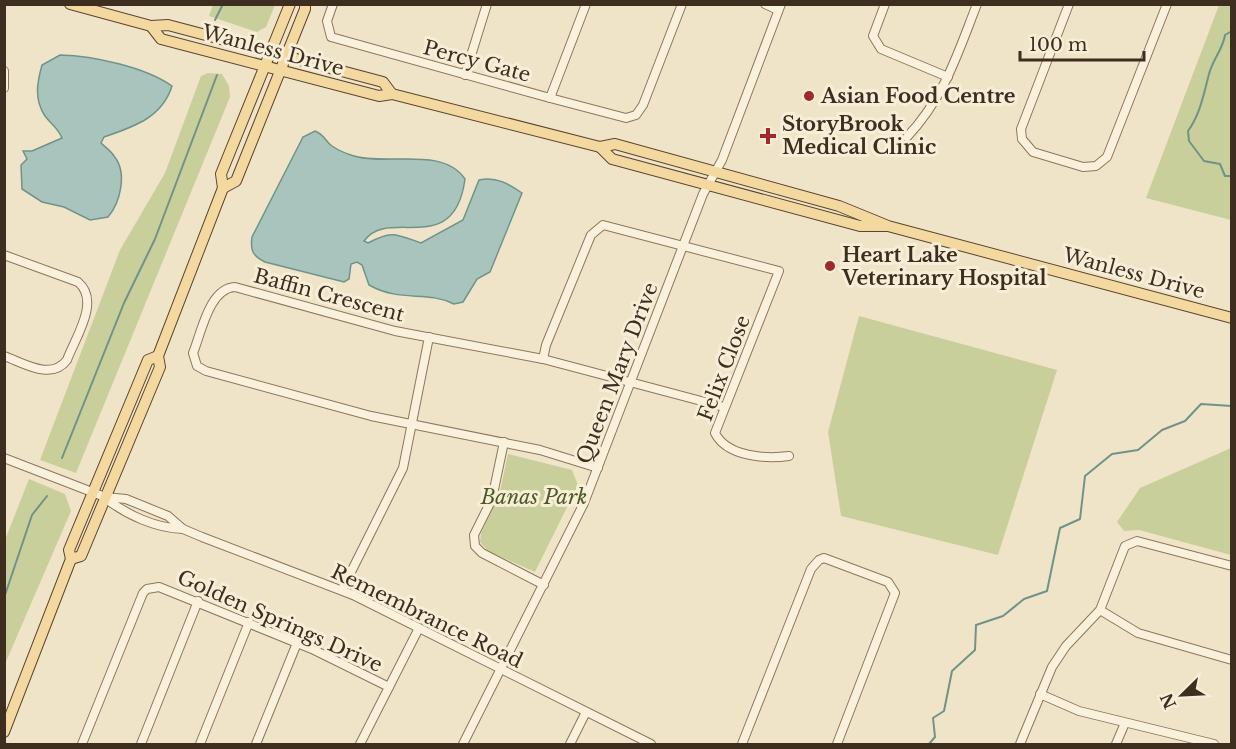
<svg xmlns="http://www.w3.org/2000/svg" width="1236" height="749" viewBox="0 0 1236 749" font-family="'Libre Baskerville',serif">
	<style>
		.green { fill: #c9cf9b }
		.water { fill: #a9c4bc; stroke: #6f938a; stroke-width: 1.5 }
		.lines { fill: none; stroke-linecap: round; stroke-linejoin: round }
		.stream { stroke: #6f938a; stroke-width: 2 }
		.minor-casing { stroke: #8d765c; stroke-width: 10 }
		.major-casing { stroke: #5b4430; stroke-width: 12 }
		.minor { stroke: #faf1dc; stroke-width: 8 }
		.major { stroke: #f3d9a0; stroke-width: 10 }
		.poi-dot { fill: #9e2a2b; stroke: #f7eed8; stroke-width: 2 }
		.labels { text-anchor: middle; stroke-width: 6; stroke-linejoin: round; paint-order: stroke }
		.street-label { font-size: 20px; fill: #3d2e20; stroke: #f7eed8 }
		.poi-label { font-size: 20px; font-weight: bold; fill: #3d2e20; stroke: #f7eed8; text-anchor: start }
		.park-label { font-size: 20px; font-style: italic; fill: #4d5a26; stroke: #f7eed8 }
	</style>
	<rect width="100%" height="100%" fill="#f0e4c8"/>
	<g class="green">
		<path d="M213,5V4L275,5L266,27L257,32L209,16Z"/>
		<path d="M1219,5H1231V220L1146,198Z"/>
		<path d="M208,73L222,74L229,86L230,97L76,473L40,460L120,250L165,173L201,76Z"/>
		<path d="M859,316L1057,370L998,555L841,516L828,432Z"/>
		<path d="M1231,448V555L1139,530L1124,531L1117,522L1140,488Z"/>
		<path d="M508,454L572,470L578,485L535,572L488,551L480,542L481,533L500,491Z"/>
		<path d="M29,479L65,494L71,511L5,664V540Z"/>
	</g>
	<g class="water">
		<path d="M60,55C94,56 145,67 172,86C162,118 133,127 104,137L101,143C105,147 111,151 114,156C128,173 120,203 108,217L90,220L64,207L42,202L22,189L21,165L27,159L23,151H32L62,138C58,128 51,124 45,116C34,99 37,83 42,65Z"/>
		<path d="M315,131C325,135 325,141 332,146C338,150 347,154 354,156C386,166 443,146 465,179C454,260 388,206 364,241L368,243C392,230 396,234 421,243L463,220L479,180C496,176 509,184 522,193L490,272L477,279L463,302L454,304C426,290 401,303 369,285L362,265L357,262L351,264L349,279L344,282L265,262C253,256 250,251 252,237L303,137Z"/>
	</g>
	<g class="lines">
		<g class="stream">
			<path d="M215,20L223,4"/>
			<path d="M1232,31L1225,35C1223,49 1213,59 1209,74C1204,93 1200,115 1188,131L1189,141L1204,161L1220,164L1225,176H1232"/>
			<path d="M62,458L124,303L155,239L217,75"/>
			<path d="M4,598L32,515L47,496"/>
			<path d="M929,744L935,737L933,718L944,711L952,671L975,650L976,625L1003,616L1024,599L1047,591L1060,528L1080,519L1085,476L1112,454L1138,450L1162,430L1185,421L1201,404L1232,406"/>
		</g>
		<defs>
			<g id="minor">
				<path d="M333,4L327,21L331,37L550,98L586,4"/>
				<path d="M765,4L778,10"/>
				<path d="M885,4L873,36L881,49L948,77"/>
				<path d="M1069,4L1021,129L1022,139L1033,152L1083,167L1096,166L1107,157L1167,4"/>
				<path d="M4,71V88"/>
				<path d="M465,75L487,4"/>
				<path d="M550,98L626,118L636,115L643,105L682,4"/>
				<path d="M907,137C944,98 958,53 977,4"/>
				<path d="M4,255L78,282C101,301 75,338 67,360C51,381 24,363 4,356"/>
				<path d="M543,359L546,345L591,235L603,225L779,271L715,433C727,457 766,459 789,456"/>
				<path d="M504,442L492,499L474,535L475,546L482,553L544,585"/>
				<path d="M4,458L105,497L126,499L168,516L183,529L202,537L353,595L651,744"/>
				<path d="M598,468L540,450L371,416L206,371L197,366L193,353C201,334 209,288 235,287L395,331L543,359L724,407"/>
				<path d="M105,498C127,515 155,528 183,529"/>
				<path d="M342,590L403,468L429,337"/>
				<path d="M1100,610L1138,633L1232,660"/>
				<path d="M1040,694L1079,711L1214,744"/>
				<path d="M82,744L143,593L147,589L159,587L312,649L389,687"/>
				<path d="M141,744L198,601"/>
				<path d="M200,744L249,622"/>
				<path d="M256,744L297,643"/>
				<path d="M360,744L419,628"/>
				<path d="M463,744L584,503L703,194L722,160L781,4"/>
				<path d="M570,744L586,712"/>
				<path d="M742,744L811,569L819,560L824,558L888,582L895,593L837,744"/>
				<path d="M1020,744L1052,667L1066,646L1100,610L1125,546L1137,541L1232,566"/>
				<path d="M1116,744L1125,723"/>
			</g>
			<g id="major">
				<path d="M70,4L151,26L168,25L383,82L392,94"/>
				<path d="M151,26L161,39L379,96L392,94L600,147L615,144L839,206L888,226L1232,318"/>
				<path d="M600,147L612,159L860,226H886"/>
				<path d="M223,188L236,181L305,9V4"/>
				<path d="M71,559L81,556L160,367L158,356L223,188L221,174L290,4"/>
				<path d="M4,732L71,559L69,550L148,360L158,356"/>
			</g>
		</defs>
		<use href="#minor" class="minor-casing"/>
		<use href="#major" class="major-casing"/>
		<use href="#minor" class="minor"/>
		<use href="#major" class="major"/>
	</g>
	<g class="poi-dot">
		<circle cx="809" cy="96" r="6"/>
		<path d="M765 127h6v6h6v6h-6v6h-6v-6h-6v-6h6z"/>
		<circle cx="830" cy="266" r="6"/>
	</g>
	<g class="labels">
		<g class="street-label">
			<text transform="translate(273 50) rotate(15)" y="7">Wanless Drive</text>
			<text transform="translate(477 61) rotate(15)" y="7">Percy Gate</text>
			<text transform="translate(1134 273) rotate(15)" y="7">Wanless Drive</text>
			<text transform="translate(329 295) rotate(15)" y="7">Baffin Crescent</text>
			<text transform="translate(724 368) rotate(-69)" y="7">Felix Close</text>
			<text transform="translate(617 373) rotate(-69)" y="7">Queen Mary Drive</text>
			<text transform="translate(427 616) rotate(26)" y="7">Remembrance Road</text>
			<text transform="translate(280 621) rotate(24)" y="7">Golden Springs Drive</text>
		</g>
		<g class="poi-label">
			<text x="821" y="103">Asian Food Centre</text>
			<text x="782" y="131">StoryBrook<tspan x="782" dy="23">Medical Clinic</tspan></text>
			<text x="842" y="262">Heart Lake<tspan x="842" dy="23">Veterinary Hospital</tspan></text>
		</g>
		<g class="park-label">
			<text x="534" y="504">Banas Park</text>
		</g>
	</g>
	<rect width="1236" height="749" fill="none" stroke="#3d2e20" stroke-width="12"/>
	<g transform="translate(1182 695) rotate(246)" stroke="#f7eed8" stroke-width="4.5" paint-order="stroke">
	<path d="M0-4.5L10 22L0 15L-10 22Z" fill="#3d2e20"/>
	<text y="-9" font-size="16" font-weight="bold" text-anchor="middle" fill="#3d2e20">N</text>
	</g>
	<path d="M1020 51v9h124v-9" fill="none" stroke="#3d2e20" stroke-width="3"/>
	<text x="1029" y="51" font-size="18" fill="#3d2e20" stroke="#f7eed8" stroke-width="4.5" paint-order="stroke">100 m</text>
</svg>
